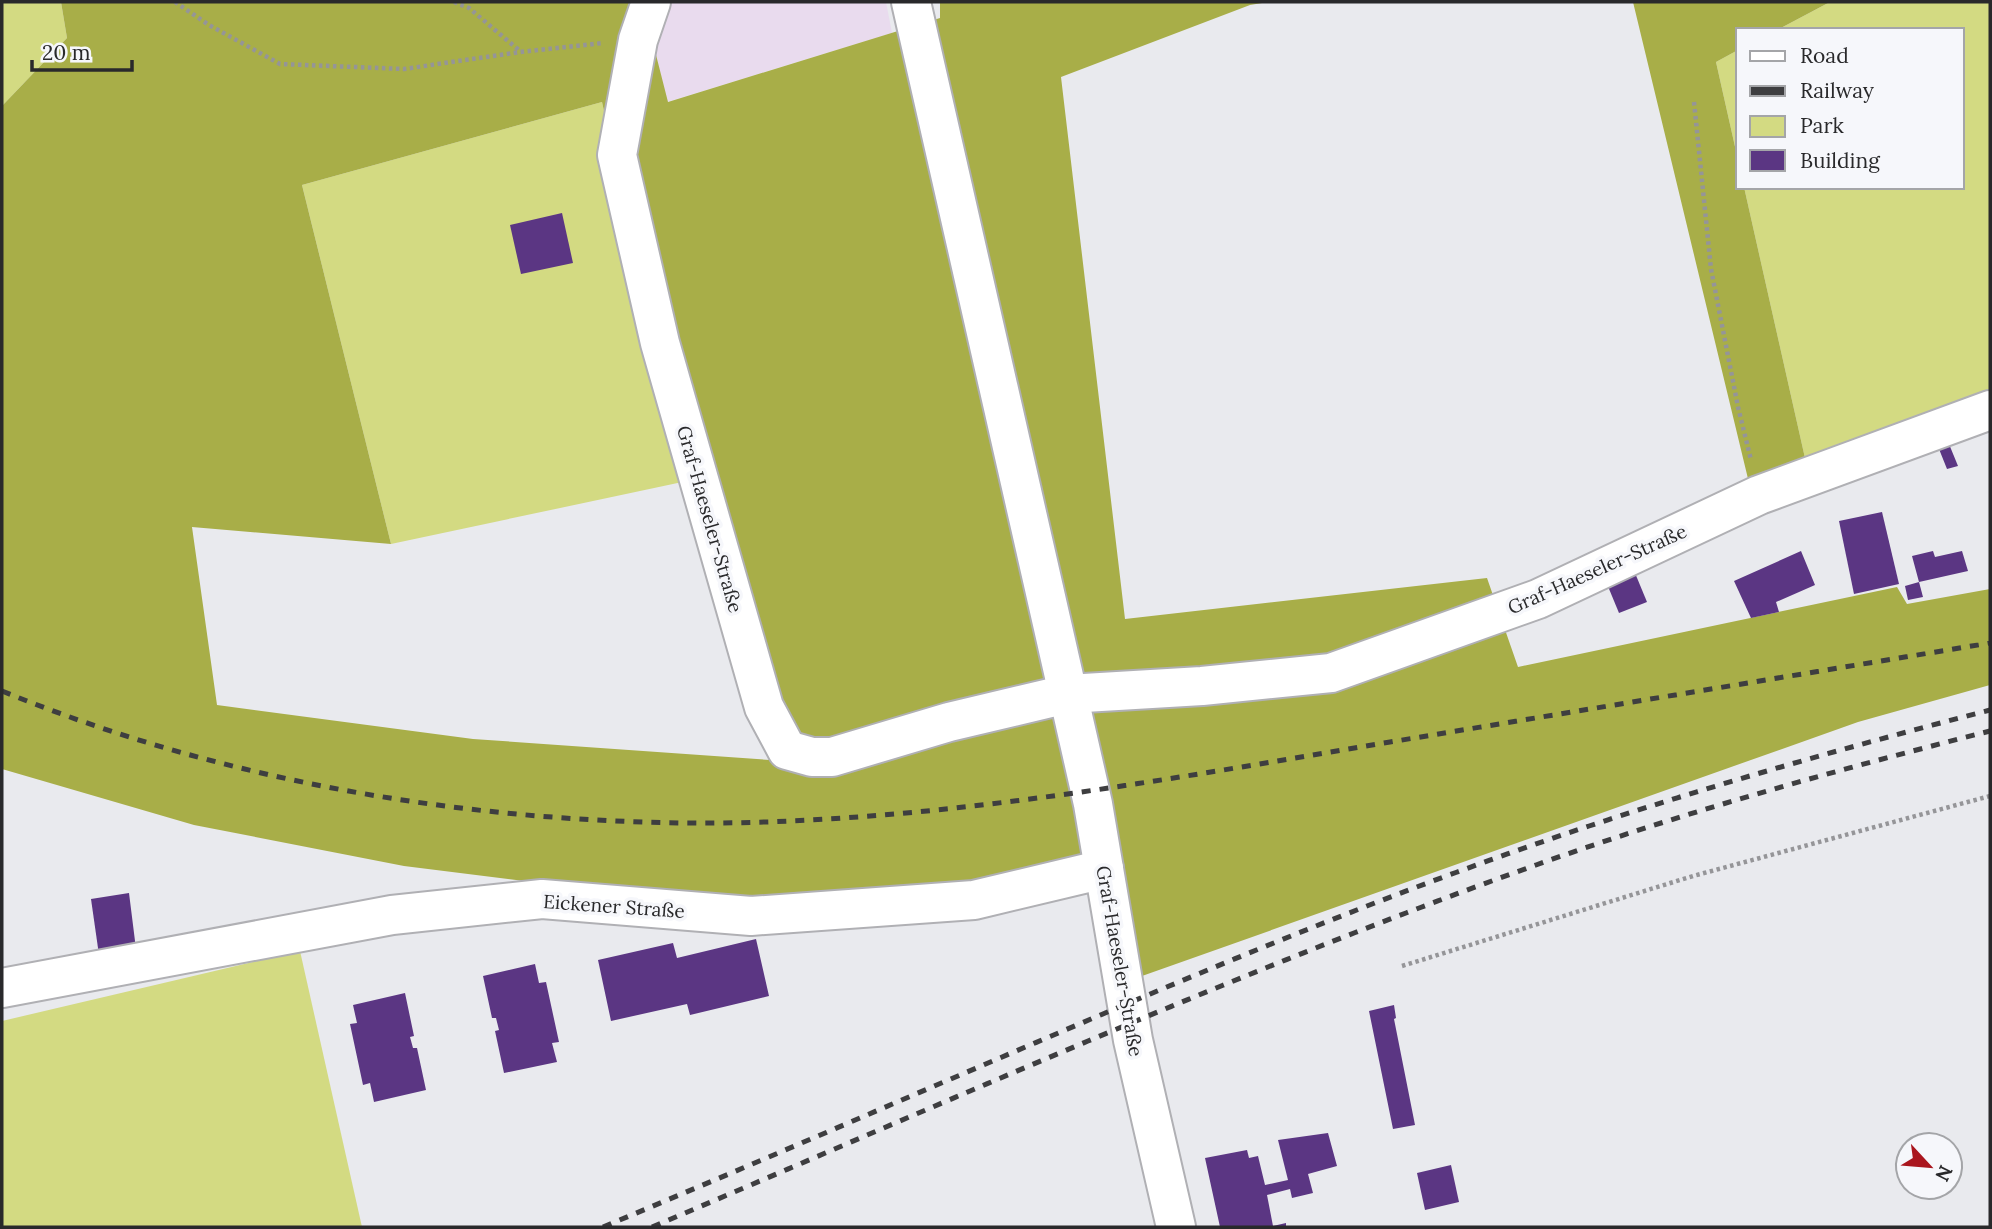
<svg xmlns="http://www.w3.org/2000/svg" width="1992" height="1229" viewBox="0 0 1992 1229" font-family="Lora,serif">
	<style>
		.industrial { fill: #e9dbee }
		.green { fill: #d3da82 }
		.forest { fill: #a8ae48; fill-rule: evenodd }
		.building { fill: #5b3683 }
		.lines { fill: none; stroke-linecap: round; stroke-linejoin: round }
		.minor-casing { stroke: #b0b0b4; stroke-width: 42 }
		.path { stroke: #959598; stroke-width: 4.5; stroke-dasharray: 3.5 3.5; stroke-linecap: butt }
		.minor { stroke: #fff; stroke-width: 38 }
		.rail { stroke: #3e3e40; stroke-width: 5; stroke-dasharray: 9 9; stroke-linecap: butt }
		.labels { text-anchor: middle; stroke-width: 7; stroke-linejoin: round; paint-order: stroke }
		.street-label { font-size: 19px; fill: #29292b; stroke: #f6f7fb }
	</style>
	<rect width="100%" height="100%" fill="#e9eaee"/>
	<path class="industrial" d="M666,2H886L892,33L667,102L654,47Z"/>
	<g class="green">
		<path d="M2,2H61L67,38L2,106Z"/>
		<path d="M1830,2H1990V393L1807,467L1744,187H1962V30H1777Z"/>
		<path d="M1738,50V160L1716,62Z"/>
		<path d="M602,102L687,481L391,544L302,185Z"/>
		<path d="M300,951L362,1227H2V1021Z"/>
	</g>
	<g class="forest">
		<path d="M61,2H666L654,47L668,102L940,18V2H1268L1250,5L1061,77L1125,619L1487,578L1518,667L1897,587L1907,604L1990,589V685L1858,722L1142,976L1108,852L982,879L702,903L404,866L194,825L2,769V106L67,38ZM602,102L668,397L770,760L473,739L217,705L192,527L391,544L302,185Z"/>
		<path d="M1633,2H1830L1777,30H1738V50L1716,62L1738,160V187H1744L1807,467L1750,487Z"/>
	</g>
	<g class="building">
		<path d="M562,213L573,263L521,274L510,225Z"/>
		<path d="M1949,444L1958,466L1947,469L1939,449Z"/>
		<path d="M1882,512L1899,584L1854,594L1839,521Z"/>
		<path d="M1801,551L1815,585L1776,602L1779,612L1751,618L1734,581Z"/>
		<path d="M1933,551L1935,557L1962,551L1968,571L1919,582L1912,556Z"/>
		<path d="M1635,573L1647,602L1619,613L1607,584Z"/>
		<path d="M1919,582L1923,597L1908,600L1905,586Z"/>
		<path d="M129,893L136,949L99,955L91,899Z"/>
		<path d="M756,939L769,996L690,1015L687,1004L611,1021L598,960L673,943L677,958Z"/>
		<path d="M535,964L539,983L546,982L559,1042L552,1043L557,1062L504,1073L495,1031L499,1030L496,1018H492L483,976Z"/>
		<path d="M405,993L414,1036L410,1037L413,1048H417L426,1090L374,1102L370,1083L363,1085L350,1024L357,1023L353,1005Z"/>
		<path d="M1394,1005L1396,1018L1394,1019L1415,1125L1393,1129L1369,1011Z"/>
		<path d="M1328,1133L1337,1166L1308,1174L1313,1193L1292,1198L1290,1189L1267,1195L1273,1226L1286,1223V1227H1220L1205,1158L1247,1150L1249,1158L1258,1156L1265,1185L1288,1180L1278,1140Z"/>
		<path d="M1451,1165L1459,1202L1425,1210L1417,1173Z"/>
	</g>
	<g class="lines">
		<defs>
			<g id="minor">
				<path d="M651,2L638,40L617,155L660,343L764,707L787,750L812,757H832L949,722L1067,694L1202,686L1331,673L1538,599L1759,495L1990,410"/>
				<path d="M911,2L1093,804L1133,1040L1176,1227"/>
				<path d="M2,988L392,915L542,899L751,916L974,900L1104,869"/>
			</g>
		</defs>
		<use href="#minor" class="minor-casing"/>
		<g class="path">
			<path d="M175,2L209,25L280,64L404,69L520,52L603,43"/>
			<path d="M454,2L469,8L520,51"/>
			<path d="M1694,102L1711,269L1738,407L1751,460"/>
			<path d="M1402,966L1693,876L1990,796"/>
		</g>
		<use href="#minor" class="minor"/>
		<g class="rail">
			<path d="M2,691C217,779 453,820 685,823C921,825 1157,781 1390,742C1590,709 1790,676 1990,643"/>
			<path d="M603,1227C706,1184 809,1140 911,1096C1117,1008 1322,918 1533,845C1683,793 1836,750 1990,710"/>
			<path d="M652,1227C945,1103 1236,972 1536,865C1684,812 1837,770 1990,731"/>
		</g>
	</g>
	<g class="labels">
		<g class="street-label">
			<text transform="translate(710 519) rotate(74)" y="7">Graf-Haeseler-Straße</text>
			<text transform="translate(1597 569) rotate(-24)" y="7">Graf-Haeseler-Straße</text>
			<text transform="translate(614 906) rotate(4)" y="7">Eickener Straße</text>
			<text transform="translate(1120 961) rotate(80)" y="7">Graf-Haeseler-Straße</text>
		</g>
	</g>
	<rect width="1992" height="1229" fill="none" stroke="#29292b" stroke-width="7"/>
	<rect x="1736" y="28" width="228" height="161" fill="#f6f7fb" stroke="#a4a5a8" stroke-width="2"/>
	<rect x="1750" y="51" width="35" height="10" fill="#ffffff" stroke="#a4a5a8" stroke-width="2"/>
	<text x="1800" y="63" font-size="21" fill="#29292b">Road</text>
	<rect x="1750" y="86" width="35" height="10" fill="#3e3e40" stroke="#a4a5a8" stroke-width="2"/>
	<text x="1800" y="98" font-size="21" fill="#29292b">Railway</text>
	<rect x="1750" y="116" width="35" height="21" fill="#d3da82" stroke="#a4a5a8" stroke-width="2"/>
	<text x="1800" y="133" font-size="21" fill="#29292b">Park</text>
	<rect x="1750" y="150" width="35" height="21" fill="#5b3683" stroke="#a4a5a8" stroke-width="2"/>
	<text x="1800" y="168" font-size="21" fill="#29292b">Building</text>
	<g transform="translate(1929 1166) rotate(116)"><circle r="33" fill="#f6f7fb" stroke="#a4a5a8" stroke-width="2"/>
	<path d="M0-5L12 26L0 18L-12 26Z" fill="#aa161e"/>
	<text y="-10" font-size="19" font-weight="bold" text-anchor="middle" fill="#29292b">N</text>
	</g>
	<path d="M32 60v10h100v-10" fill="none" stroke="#29292b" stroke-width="3.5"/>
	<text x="42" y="60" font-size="21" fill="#29292b" stroke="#f6f7fb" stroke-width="5" paint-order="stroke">20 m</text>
</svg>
